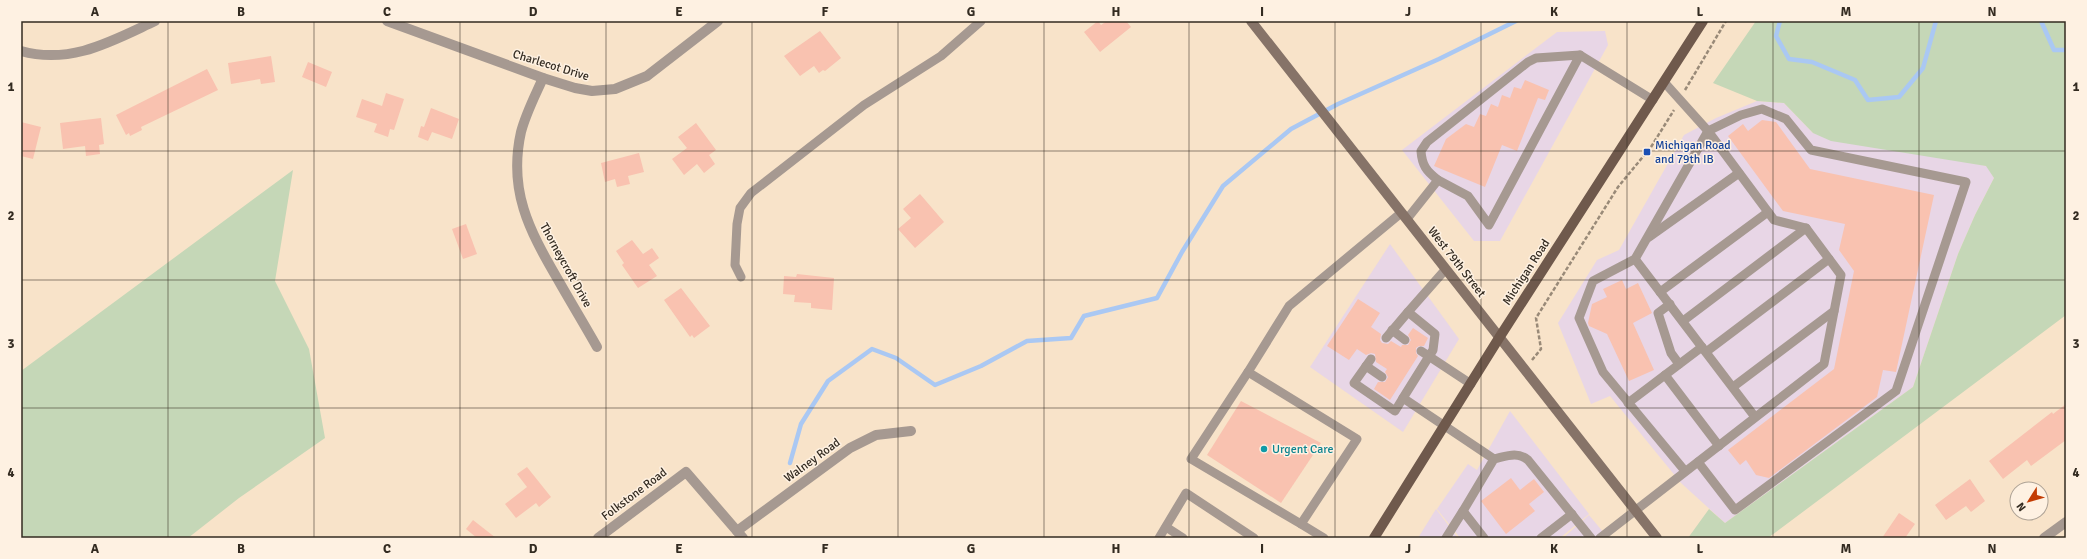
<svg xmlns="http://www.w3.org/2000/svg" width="2087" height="559" viewBox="0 0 2087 559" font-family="Signika,sans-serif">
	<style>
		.commercial { fill: #e8d6e6 }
		.green { fill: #c5d7b7 }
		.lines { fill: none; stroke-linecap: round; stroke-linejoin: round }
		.stream { stroke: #aac8f3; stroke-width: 4.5 }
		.building { fill: #f9c2b0 }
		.path { stroke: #998a78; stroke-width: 2.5; stroke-dasharray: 4 2; stroke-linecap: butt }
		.lane { stroke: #a69991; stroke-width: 9 }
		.street { stroke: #a69991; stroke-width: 10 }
		.secondary { stroke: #867368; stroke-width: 10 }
		.primary { stroke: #6f594c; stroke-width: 10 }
		.grid { fill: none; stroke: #332b21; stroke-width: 1; stroke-opacity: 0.55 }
		.transit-dot { fill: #1a4fb4; stroke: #fef1e2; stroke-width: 1.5 }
		.culture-dot { fill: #0f9aa8; stroke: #fef1e2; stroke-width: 1.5 }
		.labels { text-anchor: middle; stroke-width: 3; stroke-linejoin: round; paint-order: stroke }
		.street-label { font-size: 12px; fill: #332b21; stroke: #fef1e2 }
		.transit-label { font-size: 12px; fill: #164399; stroke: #fef1e2; text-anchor: start }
		.culture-label { font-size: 12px; fill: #0d838f; stroke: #fef1e2; text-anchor: start }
		.neatline { fill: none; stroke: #332b21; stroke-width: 1.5 }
		.grid-label { font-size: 13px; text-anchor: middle; font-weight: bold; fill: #332b21 }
	</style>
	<rect width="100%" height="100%" fill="#f8e3c9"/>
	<g class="commercial">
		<path d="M1605,31L1608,45L1500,241H1474L1402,150L1557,32Z"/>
		<path d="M1757,101L1784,103L1813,133L1987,166L1994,178L1975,215L1958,254L1913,387L1725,523L1681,483L1610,396L1591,404L1558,323L1597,260L1619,250L1684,135L1716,118Z"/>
		<path d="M1390,244L1459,339L1403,432L1310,367Z"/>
		<path d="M1510,411L1589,514L1560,538H1460L1437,509L1468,464L1477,470Z"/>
		<path d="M1436,509L1458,538H1418Z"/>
		<path d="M1589,515L1608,538H1563Z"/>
	</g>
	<g class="green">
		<path d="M1756,21H2066V315L1768,538H1688L1709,509L1725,523L1913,387L1958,254L1975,215L1994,178L1986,166L1831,141L1813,133L1784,103L1757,101L1713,83Z"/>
		<path d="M293,170L275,281L309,349L325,438L239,498L188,538H21V371Z"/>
	</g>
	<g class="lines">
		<g class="stream">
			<path d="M1780,21L1776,36L1789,59L1812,62L1855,80L1868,100L1899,97L1923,68L1936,21"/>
			<path d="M2041,21L2054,50H2066"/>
			<path d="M790,463L801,424L828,381L872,349L896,358L935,385L981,366L1027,341L1071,338L1084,316L1157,298L1182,252L1223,186L1291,129L1338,104L1439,59L1516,21"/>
		</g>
	</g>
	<g class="building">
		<path d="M1098,21L1101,25L1107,21H1126L1131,27L1100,52L1084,32Z"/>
		<path d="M820,31L841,58L825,71L823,70L819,73L814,66L800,76L784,56Z"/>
		<path d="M271,56L275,82L261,84L260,79L231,84L228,63Z"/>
		<path d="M308,62L332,72L326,87L302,77Z"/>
		<path d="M207,69L218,90L141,127L142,130L130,136L129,133L126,135L116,115Z"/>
		<path d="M1525,80L1549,90L1545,100L1538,98L1517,151L1502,145L1485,187L1434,166L1446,139L1466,124L1474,127L1480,114L1486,116L1491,104L1498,107L1502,95L1510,98L1514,87L1521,89Z"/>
		<path d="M386,93L404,99L394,130L390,129L388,137L374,132L377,124L356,117L362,99L382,106Z"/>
		<path d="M431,108L459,119L452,139L432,132L428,141L418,137L421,126L424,127Z"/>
		<path d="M101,118L104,144L99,145L100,154L86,156L85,146L63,149L60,123Z"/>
		<path d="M1762,120L1776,122L1810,169L1934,195L1896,372L1883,370L1877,397L1769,478L1756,475L1746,460L1740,465L1728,450L1834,369L1854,271L1839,250L1845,224L1783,211L1728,136L1743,124L1748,131Z"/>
		<path d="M21,122L41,127L33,159L21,156Z"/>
		<path d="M696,123L716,150L709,155L715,164L704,173L697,164L684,175L672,159L687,148L678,137Z"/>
		<path d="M639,153L644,172L628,176L630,184L617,187L615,179L605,182L601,163Z"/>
		<path d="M920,194L944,222L915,248L898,229L911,218L903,209Z"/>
		<path d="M466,224L477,254L463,259L452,229Z"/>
		<path d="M632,240L643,254L652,248L659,258L649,265L657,276L638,288L622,265L624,263L616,251Z"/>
		<path d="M797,274L834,278L832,310L811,308V303L794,302L795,295L783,294L784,276L796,277Z"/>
		<path d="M1622,280L1626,289L1638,283L1652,313L1633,323L1654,370L1629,381L1607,334L1589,326L1588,323L1592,304L1607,297L1603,289Z"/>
		<path d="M681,288L710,326L694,338L692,335L690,337L664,300Z"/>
		<path d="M1358,299L1380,313L1371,327L1381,334L1380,340L1382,343L1388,344L1391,341L1401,347L1402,345H1408L1411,340L1408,335L1413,328L1428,338L1424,346H1419L1416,348V353L1418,356L1390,400L1374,389L1378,382H1385L1388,377L1385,372L1387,369L1376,362L1375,354L1371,353L1366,355L1357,349L1349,360L1327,346Z"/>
		<path d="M1241,401L1321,443L1281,503L1207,455Z"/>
		<path d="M2066,404V440L2031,466L2027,460L2003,479L1989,461L2052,412L2053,414Z"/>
		<path d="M527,467L551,497L539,507L536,503L516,518L505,504L527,487L517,474Z"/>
		<path d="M1511,478L1520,490L1534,479L1544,492L1529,504L1535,511L1506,534L1481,501Z"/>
		<path d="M1970,479L1985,501L1971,512L1966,506L1946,520L1935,505Z"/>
		<path d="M1899,513L1915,524L1905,538H1882Z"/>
		<path d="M473,520L496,538H477L466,529Z"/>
	</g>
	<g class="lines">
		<g class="path">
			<path d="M1685,90L1726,21"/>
			<path d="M1532,360L1541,349L1536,318L1618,187L1651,147L1674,110"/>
		</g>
		<g class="lane">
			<path d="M1438,180C1426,171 1422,165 1421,151L1427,142L1528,62L1536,58L1580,55"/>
			<path d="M1407,219L1438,180L1468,196L1489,225L1580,55L1653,100"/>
			<path d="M1649,237L1739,173"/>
			<path d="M1635,259L1755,417"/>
			<path d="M1445,270L1408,312L1435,334L1433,350L1403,398L1494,459"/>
			<path d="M741,277L735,265L737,224L740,208L751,193L864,105L941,56L981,21"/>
			<path d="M1660,292L1768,212"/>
			<path d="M1670,304L1658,313L1671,353L1679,364"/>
			<path d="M1683,321L1806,228"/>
			<path d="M1392,330L1405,340"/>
			<path d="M1386,338L1408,312"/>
			<path d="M1421,351L1471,384"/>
			<path d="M1706,352L1829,259"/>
			<path d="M1371,359L1354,383L1395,411L1403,398"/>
			<path d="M1366,366L1382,377"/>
			<path d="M1248,372L1191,459L1301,524"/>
			<path d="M1665,375L1719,446"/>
			<path d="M1733,387L1834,311"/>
			<path d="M1628,403L1702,347"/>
			<path d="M1685,471L1603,372L1579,318L1593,281L1635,259L1708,131L1741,115L1762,109L1786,119L1811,150L1966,182L1896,391L1735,510L1698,462"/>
			<path d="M1463,511L1494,459C1507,456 1517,451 1528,460L1591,538"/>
			<path d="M1166,527L1183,538"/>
			<path d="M1159,538L1186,493L1254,538"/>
			<path d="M1324,538L1301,524L1357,439L1248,372L1289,306L1401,213"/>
			<path d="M1446,538L1463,511L1484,538"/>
			<path d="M1541,538L1572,514"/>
			<path d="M1600,538L1824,364L1841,275L1806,228L1774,220L1708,131L1664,82"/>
		</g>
		<g class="street">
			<path d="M387,21L543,78L575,88L592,91L615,89L647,76L718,21"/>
			<path d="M21,51C71,65 112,41 155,21"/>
			<path d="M543,78C535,96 526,113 521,132C508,190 529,230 557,278C570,301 584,324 597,347"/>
			<path d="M737,531L850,448L876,435L911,431"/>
			<path d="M598,538L686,472L743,538"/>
			<path d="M2044,538L2066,522"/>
		</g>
		<path class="secondary" d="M1251,21L1657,538"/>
		<path class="primary" d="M1374,538L1499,338L1703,21"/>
	</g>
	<path class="grid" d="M168,21V538M314,21V538M460,21V538M606,21V538M752,21V538M898,21V538M1044,21V538M1189,21V538M1335,21V538M1481,21V538M1627,21V538M1773,21V538M1919,21V538M21,151H2066M21,280H2066M21,408H2066"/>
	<rect class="transit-dot" x="1643" y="148" width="8" height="8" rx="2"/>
	<circle class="culture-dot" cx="1264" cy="449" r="4"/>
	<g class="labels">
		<g class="street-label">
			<text transform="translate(551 65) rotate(17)" y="4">Charlecot Drive</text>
			<text transform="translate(1457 262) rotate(52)" y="4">West 79th Street</text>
			<text transform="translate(566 265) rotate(61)" y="4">Thorneycroft Drive</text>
			<text transform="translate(1526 272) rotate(-57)" y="4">Michigan Road</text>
			<text transform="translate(812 460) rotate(-36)" y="4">Walney Road</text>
			<text transform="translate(634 494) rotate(-37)" y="4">Folkstone Road</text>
		</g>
		<g class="transit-label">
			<text x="1655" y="149">Michigan Road<tspan x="1655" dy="14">and 79th IB</tspan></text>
		</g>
		<g class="culture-label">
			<text x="1272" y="453">Urgent Care</text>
		</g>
	</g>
	<rect width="2087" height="559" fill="none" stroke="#fef1e2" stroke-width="44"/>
	<g transform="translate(2029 501) rotate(233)"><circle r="19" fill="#fef1e2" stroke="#ada295"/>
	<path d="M0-3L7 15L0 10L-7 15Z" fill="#c33c03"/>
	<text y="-6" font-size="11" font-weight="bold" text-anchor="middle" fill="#332b21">N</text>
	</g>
	<rect x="22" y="22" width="2043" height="515" class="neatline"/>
	<g class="grid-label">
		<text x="95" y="16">A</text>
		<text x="241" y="16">B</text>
		<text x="387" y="16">C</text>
		<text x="533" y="16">D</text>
		<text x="679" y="16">E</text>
		<text x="825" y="16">F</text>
		<text x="971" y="16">G</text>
		<text x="1116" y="16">H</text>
		<text x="1262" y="16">I</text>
		<text x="1408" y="16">J</text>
		<text x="1554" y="16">K</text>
		<text x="1700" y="16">L</text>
		<text x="1846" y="16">M</text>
		<text x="1992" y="16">N</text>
		<text x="11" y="91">1</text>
		<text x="2076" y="91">1</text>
		<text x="11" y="220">2</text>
		<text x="2076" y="220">2</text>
		<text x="11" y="348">3</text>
		<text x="2076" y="348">3</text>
		<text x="11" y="477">4</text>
		<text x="2076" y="477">4</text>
		<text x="95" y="553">A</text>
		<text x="241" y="553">B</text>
		<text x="387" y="553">C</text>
		<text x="533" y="553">D</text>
		<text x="679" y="553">E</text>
		<text x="825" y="553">F</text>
		<text x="971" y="553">G</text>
		<text x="1116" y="553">H</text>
		<text x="1262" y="553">I</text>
		<text x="1408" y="553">J</text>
		<text x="1554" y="553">K</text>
		<text x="1700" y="553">L</text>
		<text x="1846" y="553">M</text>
		<text x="1992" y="553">N</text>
	</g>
</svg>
